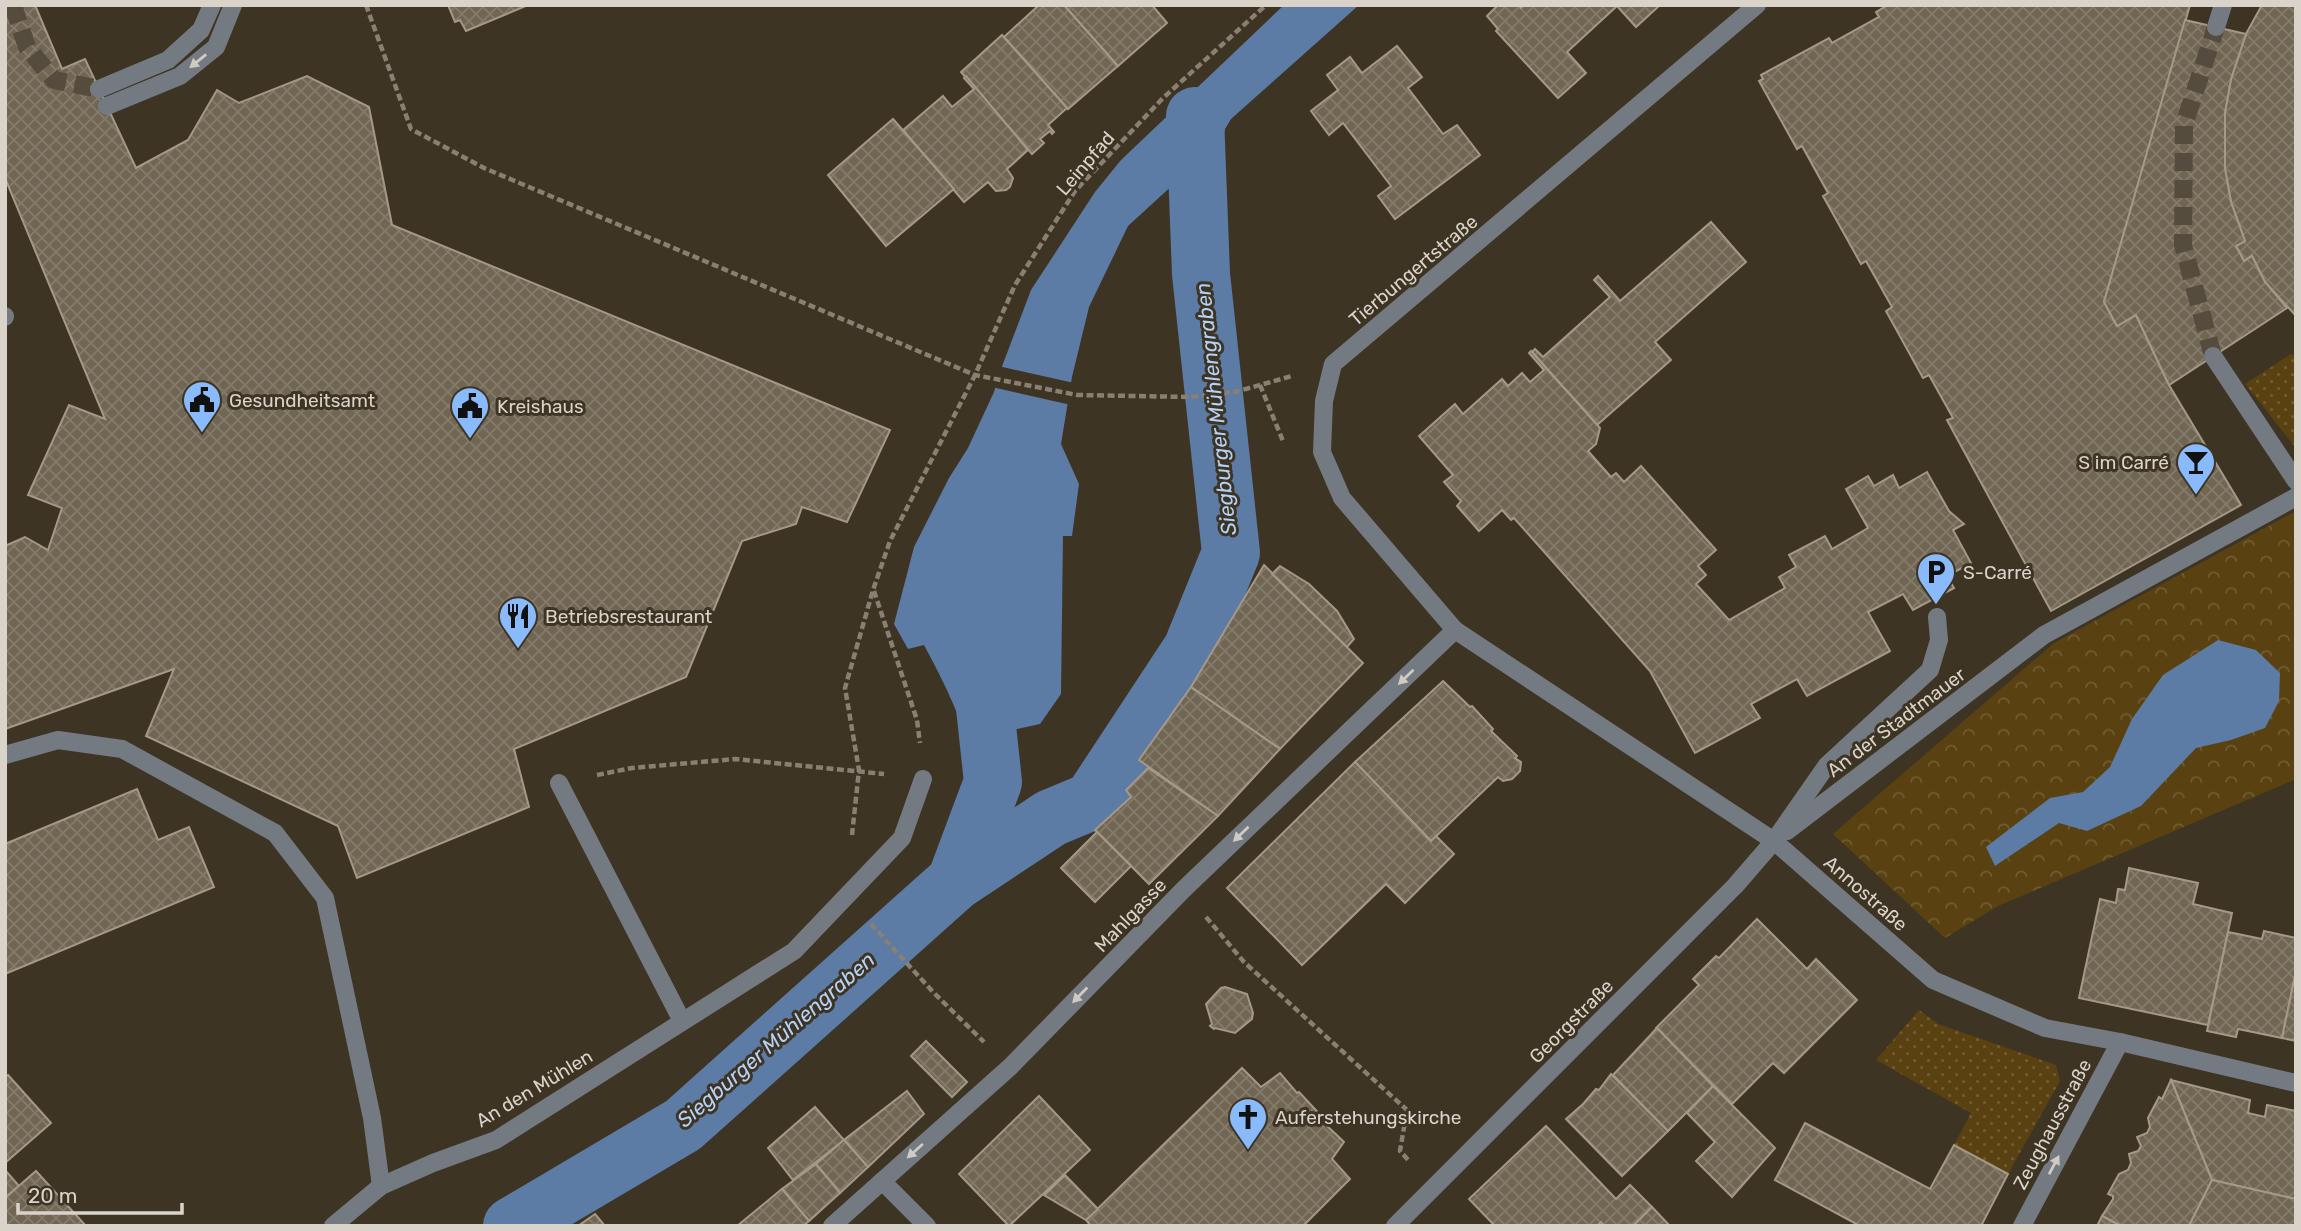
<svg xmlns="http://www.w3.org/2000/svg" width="2301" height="1231" viewBox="0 0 2301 1231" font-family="Rubik,sans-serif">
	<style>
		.grass { fill: url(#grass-dots) }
		.park { fill: url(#park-crowns) }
		.water { fill: #5c7ba5 }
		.pier { fill: #3e3424 }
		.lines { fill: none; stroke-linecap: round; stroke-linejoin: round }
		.canal { stroke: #5c7ba5; stroke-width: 58 }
		.building { fill: url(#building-cross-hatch); stroke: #a59986; stroke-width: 2 }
		.minor-tunnel { stroke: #554c3d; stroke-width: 18; stroke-dasharray: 18 9; stroke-linecap: butt }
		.path { stroke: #898073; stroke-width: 4.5; stroke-dasharray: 7 3.5; stroke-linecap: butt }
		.minor { stroke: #747a82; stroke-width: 18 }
		.oneway { fill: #d0cac2 }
		.labels { text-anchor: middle; stroke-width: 6; stroke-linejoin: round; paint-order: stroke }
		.street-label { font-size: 19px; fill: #dad3c9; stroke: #3e3424 }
		.poi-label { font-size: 19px; fill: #dad3c9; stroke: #3e3424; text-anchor: start }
		.water-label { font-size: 21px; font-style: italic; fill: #b4d1f7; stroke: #3e3424 }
	</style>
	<defs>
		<pattern id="grass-dots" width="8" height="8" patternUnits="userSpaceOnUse" patternTransform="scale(1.75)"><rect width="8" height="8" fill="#5a4111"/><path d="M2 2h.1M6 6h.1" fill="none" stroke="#715c32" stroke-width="1.8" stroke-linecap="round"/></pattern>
		<pattern id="park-crowns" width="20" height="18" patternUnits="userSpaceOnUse" patternTransform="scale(1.75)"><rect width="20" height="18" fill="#5a4111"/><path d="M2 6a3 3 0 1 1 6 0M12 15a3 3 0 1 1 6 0" fill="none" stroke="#715c32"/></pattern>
		<pattern id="building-cross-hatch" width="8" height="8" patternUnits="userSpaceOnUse" patternTransform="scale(1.75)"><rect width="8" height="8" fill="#716654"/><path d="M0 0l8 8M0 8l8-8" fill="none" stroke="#857b6b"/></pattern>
	</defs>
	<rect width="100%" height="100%" fill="#3e3424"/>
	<g class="grass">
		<path d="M2291,354L2296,357V448L2245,384Z"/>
		<path d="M1919,1010L1938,1024L2056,1065L2060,1081L2008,1174L1954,1145L1971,1113L1876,1060Z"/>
	</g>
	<path class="park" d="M2296,511V779L1998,906L1945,938L1833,834L2054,643Z"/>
	<g class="water">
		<path d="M1284,5H1359L1231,119L1225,129L1223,139L1128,226L1089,307L1072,377L1061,444L1079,484L1072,536H1063L1061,694L1040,724L999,733L1006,766L974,768C964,722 946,686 924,645L908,649L894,624L914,547L949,478L968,448L994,392L1001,369L1031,290L1095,192L1121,160Z"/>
		<path d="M2218,640L2256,650L2280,673L2279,701L2265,728L2231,740L2196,748L2141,806L2087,831L2059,823L1995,866L1986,847L2050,798L2083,792L2110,767L2132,719L2163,675Z"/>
	</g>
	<path class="pier" d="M998,366L1074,383L1071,405L992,387Z"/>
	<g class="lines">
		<g class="canal">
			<path d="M956,881L1051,818L1092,801L1192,649L1231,553L1201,274L1195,116"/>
			<path d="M512,1226L683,1125L956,881L993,782L983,689"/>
		</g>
	</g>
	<g class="building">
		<path d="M5,5H35L62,69L85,59L136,168L188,140L217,90L239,103L307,76L369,107L392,225L890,430L847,522L802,507L796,524L742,541L686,677L514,749L529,807L357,878L338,826L146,736L174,669L5,729V546L25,537L48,550L62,508L28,495L69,405L105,419L5,178Z"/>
		<path d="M448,5H528L466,31L460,20L455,22Z"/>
		<path d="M1039,5H1064L1118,66L1068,109L1004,37Z"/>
		<path d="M1064,5H1152L1167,23L1118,66Z"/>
		<path d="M1498,5H1519L1521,8L1524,5H1660L1636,27L1617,6L1567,52L1586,73L1558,98L1496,31L1498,29L1487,16Z"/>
		<path d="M1888,5H2190L2104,302L2117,326L2136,315L2169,385L2241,505L2051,611L1947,420L1953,418L1929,375L1923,378L1886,311L1892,307L1866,261L1861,264L1823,196L1828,193L1802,146L1797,149L1759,81L1763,79L1761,75L1829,38L1832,43L1879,17L1876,12Z"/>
		<path d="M2262,5H2296V316L2265,282L2252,256L2244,261L2236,246L2245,241L2231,202L2225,169V112L2231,79L2246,34Z"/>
		<path d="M2185,20L2246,34L2231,79L2225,112V169L2231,202L2245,241L2236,246L2244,261L2252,256L2265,282L2287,308L2169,385L2136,315L2117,326L2104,302Z"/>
		<path d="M1002,35L1067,108L1048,125L1054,132L1052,134L1050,131L1040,139L1044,143L1032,154L961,72Z"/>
		<path d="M1397,46L1422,77L1408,88L1443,134L1457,125L1480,155L1395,219L1378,196L1391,186L1343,123L1329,135L1311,111L1338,90L1327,75L1350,57L1362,73Z"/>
		<path d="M966,76L1028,150L1007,169L1013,178L1010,187L1006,190L996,191L988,182L964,202L903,130L943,96L952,107L974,89L964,78Z"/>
		<path d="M893,119L954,189L886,246L828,175Z"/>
		<path d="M1711,222L1746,262L1655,342L1671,360L1597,425L1532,352L1535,349L1543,357L1610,297L1594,280L1598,276L1620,301Z"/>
		<path d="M1531,351L1600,428L1596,444L1588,451L1611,477L1616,473L1624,482L1641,466L1716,550L1698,566L1706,575L1696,584L1729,620L1785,588L1779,577L1796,567L1789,555L1825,536L1832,549L1868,528L1846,489L1868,476L1874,486L1893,475L1899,488L1927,472L1949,511L1964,524L1953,530L1971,563L1947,576L1954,588L1913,610L1903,594L1868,612L1890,651L1807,696L1797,679L1751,704L1760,718L1695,753L1650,671L1514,518L1511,520L1502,510L1479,531L1457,506L1461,501L1444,482L1453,475L1419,436L1455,404L1463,414L1502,379L1508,386L1522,373L1530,382L1544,370L1529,353Z"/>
		<path d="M1264,565L1363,663L1280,749L1191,687Z"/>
		<path d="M1280,566L1309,584L1337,611L1354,639L1347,647L1272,574Z"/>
		<path d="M1443,681L1470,707L1472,706L1493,729L1491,731L1517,756L1515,758L1521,762L1520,771L1512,779L1503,781L1498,777L1431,841L1355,762Z"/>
		<path d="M1191,687L1280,749L1218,816L1139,760Z"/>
		<path d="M1355,762L1431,841L1436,836L1454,854L1405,903L1386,884L1302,965L1227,888Z"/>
		<path d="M1148,768L1218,816L1149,884L1095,830L1131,797L1126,790Z"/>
		<path d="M137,789L158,840L189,827L214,887L5,974V844Z"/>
		<path d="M1097,832L1131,866L1095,902L1061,868Z"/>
		<path d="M2129,868L2198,883L2193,904L2232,913L2208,1025L2079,998L2100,899L2116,903L2118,889L2125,890Z"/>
		<path d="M1757,919L1807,969L1816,959L1857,1000L1784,1073L1773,1063L1732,1104L1656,1028L1699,985L1693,979L1716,956L1719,958Z"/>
		<path d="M2264,931L2296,938V971L2282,1038L2238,1029L2236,1037L2207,1031L2228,932L2262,939Z"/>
		<path d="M2296,971V1041L2282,1038Z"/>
		<path d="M1225,987L1247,994L1253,1013L1252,1019L1235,1033L1215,1028L1214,1029L1210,1026L1212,1024L1206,1004L1221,988Z"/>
		<path d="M1657,1028L1713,1086L1668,1131L1613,1075Z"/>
		<path d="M926,1041L967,1082L952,1097L911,1056Z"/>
		<path d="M1242,1068L1261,1087L1280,1073L1297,1093L1299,1092L1327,1122L1325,1124L1344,1142L1332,1159L1350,1179L1303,1226H1091L1086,1220Z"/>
		<path d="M1611,1074L1668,1131L1622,1176L1566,1119L1583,1104L1596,1089L1599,1090Z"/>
		<path d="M8,1075L51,1123L5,1163V1077Z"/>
		<path d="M2171,1080L2250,1100L2248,1113L2265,1117L2267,1105L2296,1111V1199L2212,1180Z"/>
		<path d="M2171,1080L2212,1180L2189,1226H2121L2102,1216L2113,1199V1196L2108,1194L2119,1174L2128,1170L2131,1163L2129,1154L2138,1151L2141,1146L2137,1137L2147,1133L2150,1127L2148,1118L2159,1097L2162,1099Z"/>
		<path d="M1713,1086L1775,1148L1732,1197L1696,1161L1715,1142L1687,1113Z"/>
		<path d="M907,1091L924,1114L868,1167L844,1140Z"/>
		<path d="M1039,1096L1090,1150L1009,1226L959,1174Z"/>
		<path d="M815,1107L844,1140L793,1180L768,1148Z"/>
		<path d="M1805,1123L1930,1189L1954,1145L2008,1174L1981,1226H1860L1775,1180Z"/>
		<path d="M1546,1126L1616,1199L1630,1185L1652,1207L1633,1226H1604L1601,1222L1597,1226H1495L1469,1199Z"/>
		<path d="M844,1140L868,1167L840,1193L816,1164Z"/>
		<path d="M816,1164L840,1193L809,1221L782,1189Z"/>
		<path d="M5,1170L19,1186L5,1198Z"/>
		<path d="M36,1171L86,1226H5V1198Z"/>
		<path d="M1065,1175L1098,1209L1086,1220L1044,1195Z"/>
		<path d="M2212,1180L2296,1199V1226H2189Z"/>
		<path d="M782,1189L809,1221L803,1226H737Z"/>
		<path d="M1652,1207L1670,1226H1633Z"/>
		<path d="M595,1214L605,1226H578Z"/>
		<path d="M2102,1216L2121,1226H2097Z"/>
	</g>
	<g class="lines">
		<g class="minor-tunnel">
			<path d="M13,5L27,47L54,80L99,89"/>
			<path d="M2213,356L2183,245L2184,125L2216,27"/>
		</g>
		<g class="path">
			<path d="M366,5L411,129L484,168L975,375L1077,395L1190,397L1235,392L1292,376"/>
			<path d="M1260,385L1283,441"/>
			<path d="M874,591L917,720L920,743"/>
			<path d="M597,775L632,768L735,759L884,774"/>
			<path d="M852,835L859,770L845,688L873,590L890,541L975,375L1015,285L1075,191L1163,98L1266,5"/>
			<path d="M1206,917L1244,962L1407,1110L1400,1151L1409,1161"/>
			<path d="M871,924L934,993L984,1042"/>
		</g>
		<g class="minor">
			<path d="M1757,5L1333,364L1324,401L1322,452L1342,498L1455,630L1774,841L1933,980L2045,1028L2120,1042L2296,1083"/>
			<path d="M2216,27L2223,5"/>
			<path d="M99,89L168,60L201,30L212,5"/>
			<path d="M107,106L180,76L216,47L233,5"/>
			<path d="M5,316V317"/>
			<path d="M2213,356L2296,481"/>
			<path d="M5,755L58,740L122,749L275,833L325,898L372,1118L381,1186"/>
			<path d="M559,783L682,1021"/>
			<path d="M1787,831L2044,635L2296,497"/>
			<path d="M882,1181L927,1226"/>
			<path d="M333,1226L381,1186L433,1163L496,1140L794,951L902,838L923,779"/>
			<path d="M832,1226L1010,1067L1184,889L1455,630"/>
			<path d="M1395,1226L1735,886L1774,841L1827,765L1930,670L1939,640L1937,617"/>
			<path d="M2022,1226L2120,1042"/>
		</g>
	</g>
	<defs><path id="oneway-solid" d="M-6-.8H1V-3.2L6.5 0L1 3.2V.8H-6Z" transform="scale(1.75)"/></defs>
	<g class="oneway">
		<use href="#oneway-solid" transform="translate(198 61) rotate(141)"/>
		<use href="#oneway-solid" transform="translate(1406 677) rotate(136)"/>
		<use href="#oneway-solid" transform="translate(1241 834) rotate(136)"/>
		<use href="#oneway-solid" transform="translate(1080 995) rotate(134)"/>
		<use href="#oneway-solid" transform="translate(915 1151) rotate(138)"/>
		<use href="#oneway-solid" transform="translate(2054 1165) rotate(-62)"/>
	</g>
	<defs>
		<symbol id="civic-pin" viewBox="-11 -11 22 30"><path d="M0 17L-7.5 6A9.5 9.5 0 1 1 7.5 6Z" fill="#88bafc" stroke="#3e3424"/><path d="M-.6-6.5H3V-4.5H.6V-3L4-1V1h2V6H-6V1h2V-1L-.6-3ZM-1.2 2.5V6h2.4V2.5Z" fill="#111"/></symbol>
		<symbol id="bar-pin" viewBox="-11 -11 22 30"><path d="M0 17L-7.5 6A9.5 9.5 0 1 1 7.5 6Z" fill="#88bafc" stroke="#3e3424"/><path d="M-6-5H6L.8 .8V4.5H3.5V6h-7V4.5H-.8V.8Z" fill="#111"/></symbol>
		<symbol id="parking-pin" viewBox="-11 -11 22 30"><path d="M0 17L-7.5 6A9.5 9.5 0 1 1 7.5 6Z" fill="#88bafc" stroke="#3e3424"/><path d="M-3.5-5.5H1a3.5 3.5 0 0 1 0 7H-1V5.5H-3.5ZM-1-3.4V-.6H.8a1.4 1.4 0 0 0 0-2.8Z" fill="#111"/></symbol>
		<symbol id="restaurant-pin" viewBox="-11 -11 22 30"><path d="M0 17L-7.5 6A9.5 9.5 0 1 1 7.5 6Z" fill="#88bafc" stroke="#3e3424"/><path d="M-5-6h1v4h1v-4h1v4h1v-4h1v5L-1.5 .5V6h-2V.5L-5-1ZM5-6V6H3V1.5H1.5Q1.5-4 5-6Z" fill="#111"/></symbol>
		<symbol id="church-pin" viewBox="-11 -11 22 30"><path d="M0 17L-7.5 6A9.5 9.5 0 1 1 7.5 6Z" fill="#88bafc" stroke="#3e3424"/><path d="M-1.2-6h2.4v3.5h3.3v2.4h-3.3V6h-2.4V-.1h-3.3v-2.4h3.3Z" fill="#111"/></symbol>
	</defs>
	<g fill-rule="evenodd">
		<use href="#civic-pin" x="180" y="378" width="44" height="60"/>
		<use href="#civic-pin" x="448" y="384" width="44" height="60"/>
		<use href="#bar-pin" x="2174" y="440" width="44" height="60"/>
		<use href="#parking-pin" x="1914" y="550" width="44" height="60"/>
		<use href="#restaurant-pin" x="496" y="594" width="44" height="60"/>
		<use href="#church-pin" x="1226" y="1095" width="44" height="60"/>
	</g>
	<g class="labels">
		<g class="street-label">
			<text transform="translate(1085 163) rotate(-49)" y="7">Leinpfad</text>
			<text transform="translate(1413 270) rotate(-40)" y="7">Tierbungertstraße</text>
			<text transform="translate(1896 722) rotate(-37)" y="7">An der Stadtmauer</text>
			<text transform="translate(1866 893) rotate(41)" y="7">Annostraße</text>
			<text transform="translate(1130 915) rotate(-46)" y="7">Mahlgasse</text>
			<text transform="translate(1571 1021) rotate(-45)" y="7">Georgstraße</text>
			<text transform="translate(534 1088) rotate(-31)" y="7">An den Mühlen</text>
			<text transform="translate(2052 1124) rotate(-62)" y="7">Zeughausstraße</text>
		</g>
		<g class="poi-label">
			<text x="229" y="407">Gesundheitsamt</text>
			<text x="497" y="413">Kreishaus</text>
			<text x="2169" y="469" text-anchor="end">S im Carré</text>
			<text x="1963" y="579">S-Carré</text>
			<text x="545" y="623">Betriebsrestaurant</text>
			<text x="1275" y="1124">Auferstehungskirche</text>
		</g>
		<g class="water-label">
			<text transform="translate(1216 409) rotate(-96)" y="7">Siegburger Mühlengraben</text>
			<text transform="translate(776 1040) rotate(-41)" y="7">Siegburger Mühlengraben</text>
		</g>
	</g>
	<rect width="2301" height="1231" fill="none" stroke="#dad3c9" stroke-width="14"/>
	<path d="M18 1203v10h164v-10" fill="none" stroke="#dad3c9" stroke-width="3.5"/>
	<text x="28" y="1203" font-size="21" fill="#dad3c9" stroke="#3e3424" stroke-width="5" paint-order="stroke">20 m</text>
</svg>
